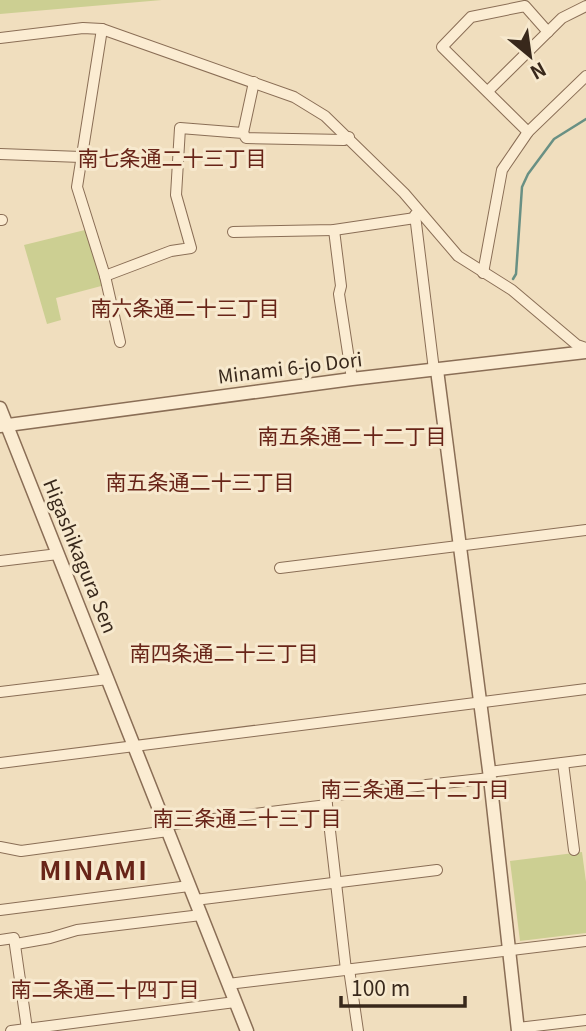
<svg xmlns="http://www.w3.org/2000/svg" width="586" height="1031" viewBox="0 0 586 1031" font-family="Georgia,'Noto Sans JP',serif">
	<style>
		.green { fill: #cccf92 }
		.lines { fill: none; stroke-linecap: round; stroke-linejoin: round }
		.stream { stroke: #699084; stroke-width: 2.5 }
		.minor-casing { stroke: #8a6e56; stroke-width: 12 }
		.tertiary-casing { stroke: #8a6e56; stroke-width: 15 }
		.minor { stroke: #fbecd2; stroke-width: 10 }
		.tertiary { stroke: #fbecd2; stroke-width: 12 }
		.labels { text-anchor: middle; stroke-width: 6; stroke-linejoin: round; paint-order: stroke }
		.street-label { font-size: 19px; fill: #38281b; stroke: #f7e9ce }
		.neighbourhood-label { font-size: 21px; fill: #682418; stroke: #f7e9ce }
		.district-label { font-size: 26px; font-weight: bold; letter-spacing: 2px; fill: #682418; stroke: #f7e9ce }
	</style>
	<rect width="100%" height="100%" fill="#f0debe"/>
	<g class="green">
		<path d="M0,0H162L0,14Z"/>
		<path d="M89,229L105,285L56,298L61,320L47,324L24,245Z"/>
		<path d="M582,852L586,882V933L520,941L510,861Z"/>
	</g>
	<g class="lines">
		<path class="stream" d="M513,279L516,274L522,187L528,174L554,139L586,119"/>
		<defs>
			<g id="minor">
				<path d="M102,29L77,187L105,276L120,342"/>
				<path d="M0,38L83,28L102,29L294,97L325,116L404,193L458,256L512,290L577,345L586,348"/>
				<path d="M488,91L562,18L586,6"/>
				<path d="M528,132L442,47L471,17L525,6L548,32"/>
				<path d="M243,133L254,82"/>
				<path d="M0,154L81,157"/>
				<path d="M415,215L434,370"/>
				<path d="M0,220H2"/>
				<path d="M334,230L341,286L339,294L352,379"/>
				<path d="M233,232L334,230L415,218"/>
				<path d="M483,273L502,170L528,132L586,76"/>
				<path d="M105,276L171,251L191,248L176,195L180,128L243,133L246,138L344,140L349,137"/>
				<path d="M0,561L58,554"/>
				<path d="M280,568L586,530"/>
				<path d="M0,692L108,679"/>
				<path d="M0,763L586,689"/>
				<path d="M563,763L574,850"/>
				<path d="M489,772L586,760"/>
				<path d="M165,825L327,805"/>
				<path d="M0,847L21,851L168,831"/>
				<path d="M195,900L437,870"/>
				<path d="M0,910L189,886"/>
				<path d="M0,940L14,938L27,1029"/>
				<path d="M16,944L50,938L77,930L201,915"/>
				<path d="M349,969L358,1031"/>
				<path d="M346,970L326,796L490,778"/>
				<path d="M228,984L586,941"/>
				<path d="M518,1028L586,1020"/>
				<path d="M11,1031L235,1002"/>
			</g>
			<g id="tertiary">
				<path d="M437,370L490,778L518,1031"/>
				<path d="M0,408L247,1031"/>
				<path d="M0,426L352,379L586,352"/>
			</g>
		</defs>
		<use href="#minor" class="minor-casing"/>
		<use href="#tertiary" class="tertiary-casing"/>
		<use href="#minor" class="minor"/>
		<use href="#tertiary" class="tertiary"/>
	</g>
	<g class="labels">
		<g class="street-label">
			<text transform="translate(290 368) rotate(-7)" y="7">Minami 6-jo Dori</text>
			<text transform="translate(80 556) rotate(68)" y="7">Higashikagura Sen</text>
		</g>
		<g class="neighbourhood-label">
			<text x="172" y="166">南七条通二十三丁目</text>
			<text x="185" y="316">南六条通二十三丁目</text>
			<text x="352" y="444">南五条通二十二丁目</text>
			<text x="200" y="490">南五条通二十三丁目</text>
			<text x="224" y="661">南四条通二十三丁目</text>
			<text x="415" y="797">南三条通二十二丁目</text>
			<text x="247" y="826">南三条通二十三丁目</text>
			<text x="105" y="997">南二条通二十四丁目</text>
		</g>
		<g class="district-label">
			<text x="94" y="880">MINAMI</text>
		</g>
	</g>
	<g transform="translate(530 56) rotate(151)" stroke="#f7e9ce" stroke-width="5" paint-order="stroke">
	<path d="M0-5L12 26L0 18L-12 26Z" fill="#38281b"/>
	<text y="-10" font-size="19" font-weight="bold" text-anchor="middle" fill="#38281b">N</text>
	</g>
	<path d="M341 996v10h124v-10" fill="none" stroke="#38281b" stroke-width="3.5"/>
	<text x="351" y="996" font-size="21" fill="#38281b" stroke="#f7e9ce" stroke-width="5" paint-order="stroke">100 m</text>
</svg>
